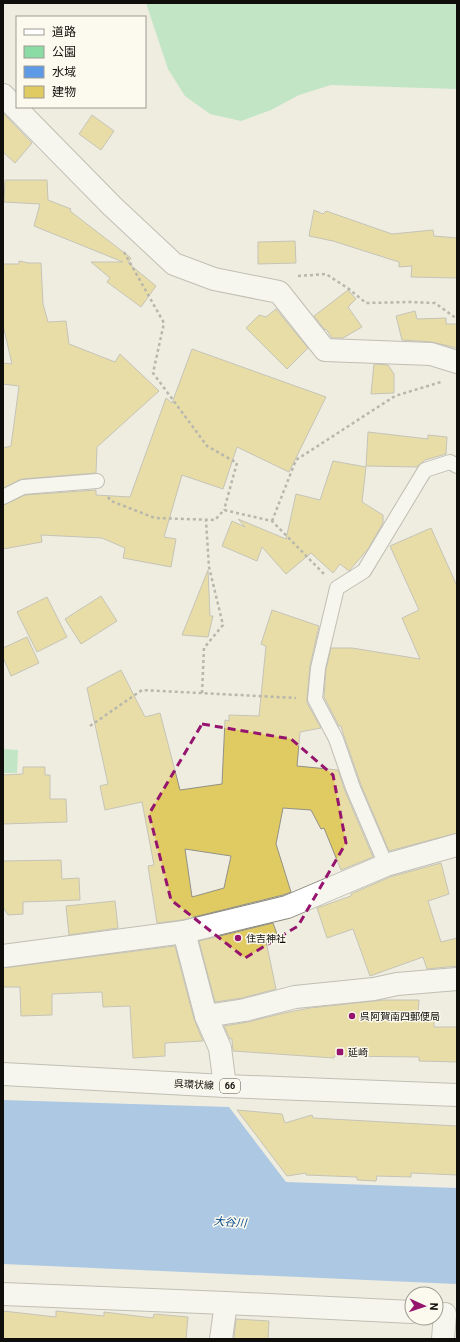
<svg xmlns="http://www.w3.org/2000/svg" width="460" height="1342" viewBox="0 0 460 1342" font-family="Roboto,'Noto Sans JP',sans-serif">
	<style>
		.green { fill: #8bdba5 }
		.water { fill: #5e9be6 }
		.building { fill: #dfcb62; stroke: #939186; fill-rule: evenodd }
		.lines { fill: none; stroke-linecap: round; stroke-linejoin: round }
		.service-casing { stroke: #8a887d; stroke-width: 16 }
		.minor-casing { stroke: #8a887d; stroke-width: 24 }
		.primary-casing { stroke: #8a887d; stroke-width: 24 }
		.path { stroke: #77766e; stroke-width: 2.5; stroke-dasharray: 3 3; stroke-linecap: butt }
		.service { stroke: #fff; stroke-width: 14 }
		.minor { stroke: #fff; stroke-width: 22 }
		.primary { stroke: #fff; stroke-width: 22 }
		.marked { fill: none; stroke: #95156e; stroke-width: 3; stroke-dasharray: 8 5; stroke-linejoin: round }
		.poi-dot { fill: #95156e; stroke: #fcfaee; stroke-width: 1.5 }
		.labels { text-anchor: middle; stroke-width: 3; stroke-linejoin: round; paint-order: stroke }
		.shield { fill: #fcfaee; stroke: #56554e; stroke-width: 1 }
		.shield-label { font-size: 9px; font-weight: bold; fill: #0f0e0a }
		.poi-label { font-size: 10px; fill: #0f0e0a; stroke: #fcfaee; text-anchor: start }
		.street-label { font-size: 10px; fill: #0f0e0a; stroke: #fcfaee }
		.water-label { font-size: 11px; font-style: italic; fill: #094b8e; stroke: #fcfaee }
	</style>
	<rect width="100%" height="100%" fill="#efede0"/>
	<g class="green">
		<path d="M146,3H457V89L331,85L299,95L271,110L241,121L210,114L185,96L168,69Z"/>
		<path d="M3,749L18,750L17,773H3Z"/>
	</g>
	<path class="water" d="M3,1100L229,1107L286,1182L457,1188V1284L3,1264Z"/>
	<g class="building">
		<path d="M3,113L32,143L15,163L3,152Z"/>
		<path d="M92,115L114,131L101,150L79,134Z"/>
		<path d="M5,180H47L48,200L71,209L70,211L131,258L128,263L156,286L141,307L107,282L110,278L91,262H123L34,226L40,204L4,202Z"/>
		<path d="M314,210L323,214L326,211L392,234L433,230L434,236L457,238V278L411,277L412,266L399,267V262L333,241L309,236Z"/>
		<path d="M295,241L296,263L258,264V242Z"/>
		<path d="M19,261L29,263H41L43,304L48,322L66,321L69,344L115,362L120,354L159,391L97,447L96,473L22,479L3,488V448L11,446L19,386L3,384V363L12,364L3,325V264H19Z"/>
		<path d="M348,290L356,299L348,307L362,327L343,338H332L326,329L325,330L314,316Z"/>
		<path d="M276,309L308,348L287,369L246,328L259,315L266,317Z"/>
		<path d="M415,311L417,319L446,318V324H457V348L432,342L402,340L396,316Z"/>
		<path d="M192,349L326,397L289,472L237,447L223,489L182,475L164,537L176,539L171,567L123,558L125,548L102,538L41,535L42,542L3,549V505L25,495L96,490V495L130,497L166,398L172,403Z"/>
		<path d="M374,364L388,365L394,374V393L371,394Z"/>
		<path d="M368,432L428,439V435L447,437L446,454L425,460L417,467L366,466Z"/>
		<path d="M333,461L366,467L362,502L383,515V523L368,549L349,571L340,564L333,573L311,553L286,574L262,547L257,561L222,546L232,521L245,527L238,519L286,539L296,494L320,500Z"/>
		<path d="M431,528L457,586V833L389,851L361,785L343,733L341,726H339L324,697L326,669L331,648H352L420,659L402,618L419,610L390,546Z"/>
		<path d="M208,570L210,616H213L208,637L182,635Z"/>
		<path d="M101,596L117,621L81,644L65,619Z"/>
		<path d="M47,597L67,637L37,652L17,612Z"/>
		<path d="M272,610L319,626L310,666L307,698V703L321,728L300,732L297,766L338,770L345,791L373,857L341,870L324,828L321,829L311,810L283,808L276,844L291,892L283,895L182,920L157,923L148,866L154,865L142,802L105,810L100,786L108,784L87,688L121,670L145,717L160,713L180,790L222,784L225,720L229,721V715L259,716L266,646L261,644ZM185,849L231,856L224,888L192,897Z"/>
		<path d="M27,637L39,663L11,676L3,657V648Z"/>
		<path d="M23,767H45V775H50V799H66L67,822L3,824V775L23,774Z"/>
		<path d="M61,860L62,879L79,878L80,900L23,902V914L8,915L3,907V861Z"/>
		<path d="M441,863L449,894L428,901L441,942L457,938V966L427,969L423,957L370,976L353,929L327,938L317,908L351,896V894L390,877Z"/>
		<path d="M115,901L118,928L69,935L66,906Z"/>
		<path d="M273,923L278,937L266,941L276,989L242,998L215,1002L199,941Z"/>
		<path d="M175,946L194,1019L203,1041L165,1043V1056L133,1058L130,1006L103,1007L102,992L52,994V1015L21,1016L20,987H3V968Z"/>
		<path d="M383,1000H419L418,1014H434V1027H457V1062L419,1061V1057L334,1056V1058L233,1051L232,1039H230L224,1026L248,1022L284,1013L310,1008Z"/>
		<path d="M237,1110L282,1114L285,1123L312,1115L313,1118L457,1126V1175L411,1173V1177L377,1176L376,1181L357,1180V1177L306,1175V1173L287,1176Z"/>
		<path d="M3,1311L56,1317V1311L104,1316V1312L153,1318L154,1314L188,1317L186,1339H3Z"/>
		<path d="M236,1319L269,1321L268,1339H234Z"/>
	</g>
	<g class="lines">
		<defs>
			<g id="service">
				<path d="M3,497L23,487L97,481"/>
				<path d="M386,865L353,788L336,739L315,699L318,668L337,588L364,571L425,470L450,462L457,466"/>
			</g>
			<g id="minor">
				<path d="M3,95L112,206L174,264L214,279L279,292L325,350L431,354L457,362"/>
				<path d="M184,932L206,1016L220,1048L225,1086"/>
				<path d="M3,956L184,932L287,907L386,865L457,845"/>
				<path d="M206,1016L245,1010L295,997L374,989L397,984L457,979"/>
				<path d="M3,1294L226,1303L412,1312"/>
				<path d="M221,1339L226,1303"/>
				<path d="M443,1339L445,1314"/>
			</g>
			<path id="primary" d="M3,1074L225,1086L457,1095"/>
		</defs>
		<use href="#service" class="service-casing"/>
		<use href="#minor" class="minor-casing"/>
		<use href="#primary" class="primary-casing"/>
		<g class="path">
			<path d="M124,252L164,323L153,373L207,446L237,463L224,510"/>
			<path d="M298,276L326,274L349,289L366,303L411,302L435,303L457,319"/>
			<path d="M108,497L111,501L155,518L215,520L224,510L272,521L324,574"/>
			<path d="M272,521L296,460L395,396L441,382"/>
			<path d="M202,693L204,648L223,625L209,567L206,521"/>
			<path d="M90,726L142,690L296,698"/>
		</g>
		<use href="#service" class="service"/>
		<use href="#minor" class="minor"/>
		<use href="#primary" class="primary"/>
	</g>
	<path d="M0 0H460V1342H0ZM202,724L291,739L333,775L346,843L298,926L245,958L171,900L149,814Z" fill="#efede0" fill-opacity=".55" fill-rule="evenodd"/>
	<path class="marked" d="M202,724L291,739L333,775L346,843L298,926L245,958L171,900L149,814Z"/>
	<g class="poi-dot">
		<circle cx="238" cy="938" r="4"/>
		<circle cx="352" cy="1016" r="4"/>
		<rect x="336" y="1048" width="8" height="8" rx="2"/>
	</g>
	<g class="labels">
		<rect class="shield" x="220" y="1079" width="20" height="14" rx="3"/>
		<g class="shield-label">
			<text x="230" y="1089">66</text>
		</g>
		<g class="poi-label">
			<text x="246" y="942">住吉神社</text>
			<text x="360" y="1020">呉阿賀南四郵便局</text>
			<text x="348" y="1056">延崎</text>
		</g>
		<g class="street-label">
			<text transform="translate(194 1084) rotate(3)" y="4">呉環状線</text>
		</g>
		<g class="water-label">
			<text transform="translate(230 1222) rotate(4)" y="4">大谷川</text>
		</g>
	</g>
	<rect width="460" height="1342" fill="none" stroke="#0f0e0a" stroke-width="8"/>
	<rect x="16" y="16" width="130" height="92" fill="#fcfaee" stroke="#9d9c93"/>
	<rect x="24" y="29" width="20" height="6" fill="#ffffff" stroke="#9d9c93"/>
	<text x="52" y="36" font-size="12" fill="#0f0e0a">道路</text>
	<rect x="24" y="46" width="20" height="12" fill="#8bdba5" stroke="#9d9c93"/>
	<text x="52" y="56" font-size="12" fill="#0f0e0a">公園</text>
	<rect x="24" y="66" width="20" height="12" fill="#5e9be6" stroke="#9d9c93"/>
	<text x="52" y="76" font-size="12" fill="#0f0e0a">水域</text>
	<rect x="24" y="86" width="20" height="12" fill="#dfcb62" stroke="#9d9c93"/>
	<text x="52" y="96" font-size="12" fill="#0f0e0a">建物</text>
	<g transform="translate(424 1306) rotate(93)"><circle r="19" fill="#fcfaee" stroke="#9d9c93"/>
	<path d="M0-3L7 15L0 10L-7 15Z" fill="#95156e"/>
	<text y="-6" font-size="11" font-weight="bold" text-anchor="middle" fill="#0f0e0a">N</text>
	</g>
</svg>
